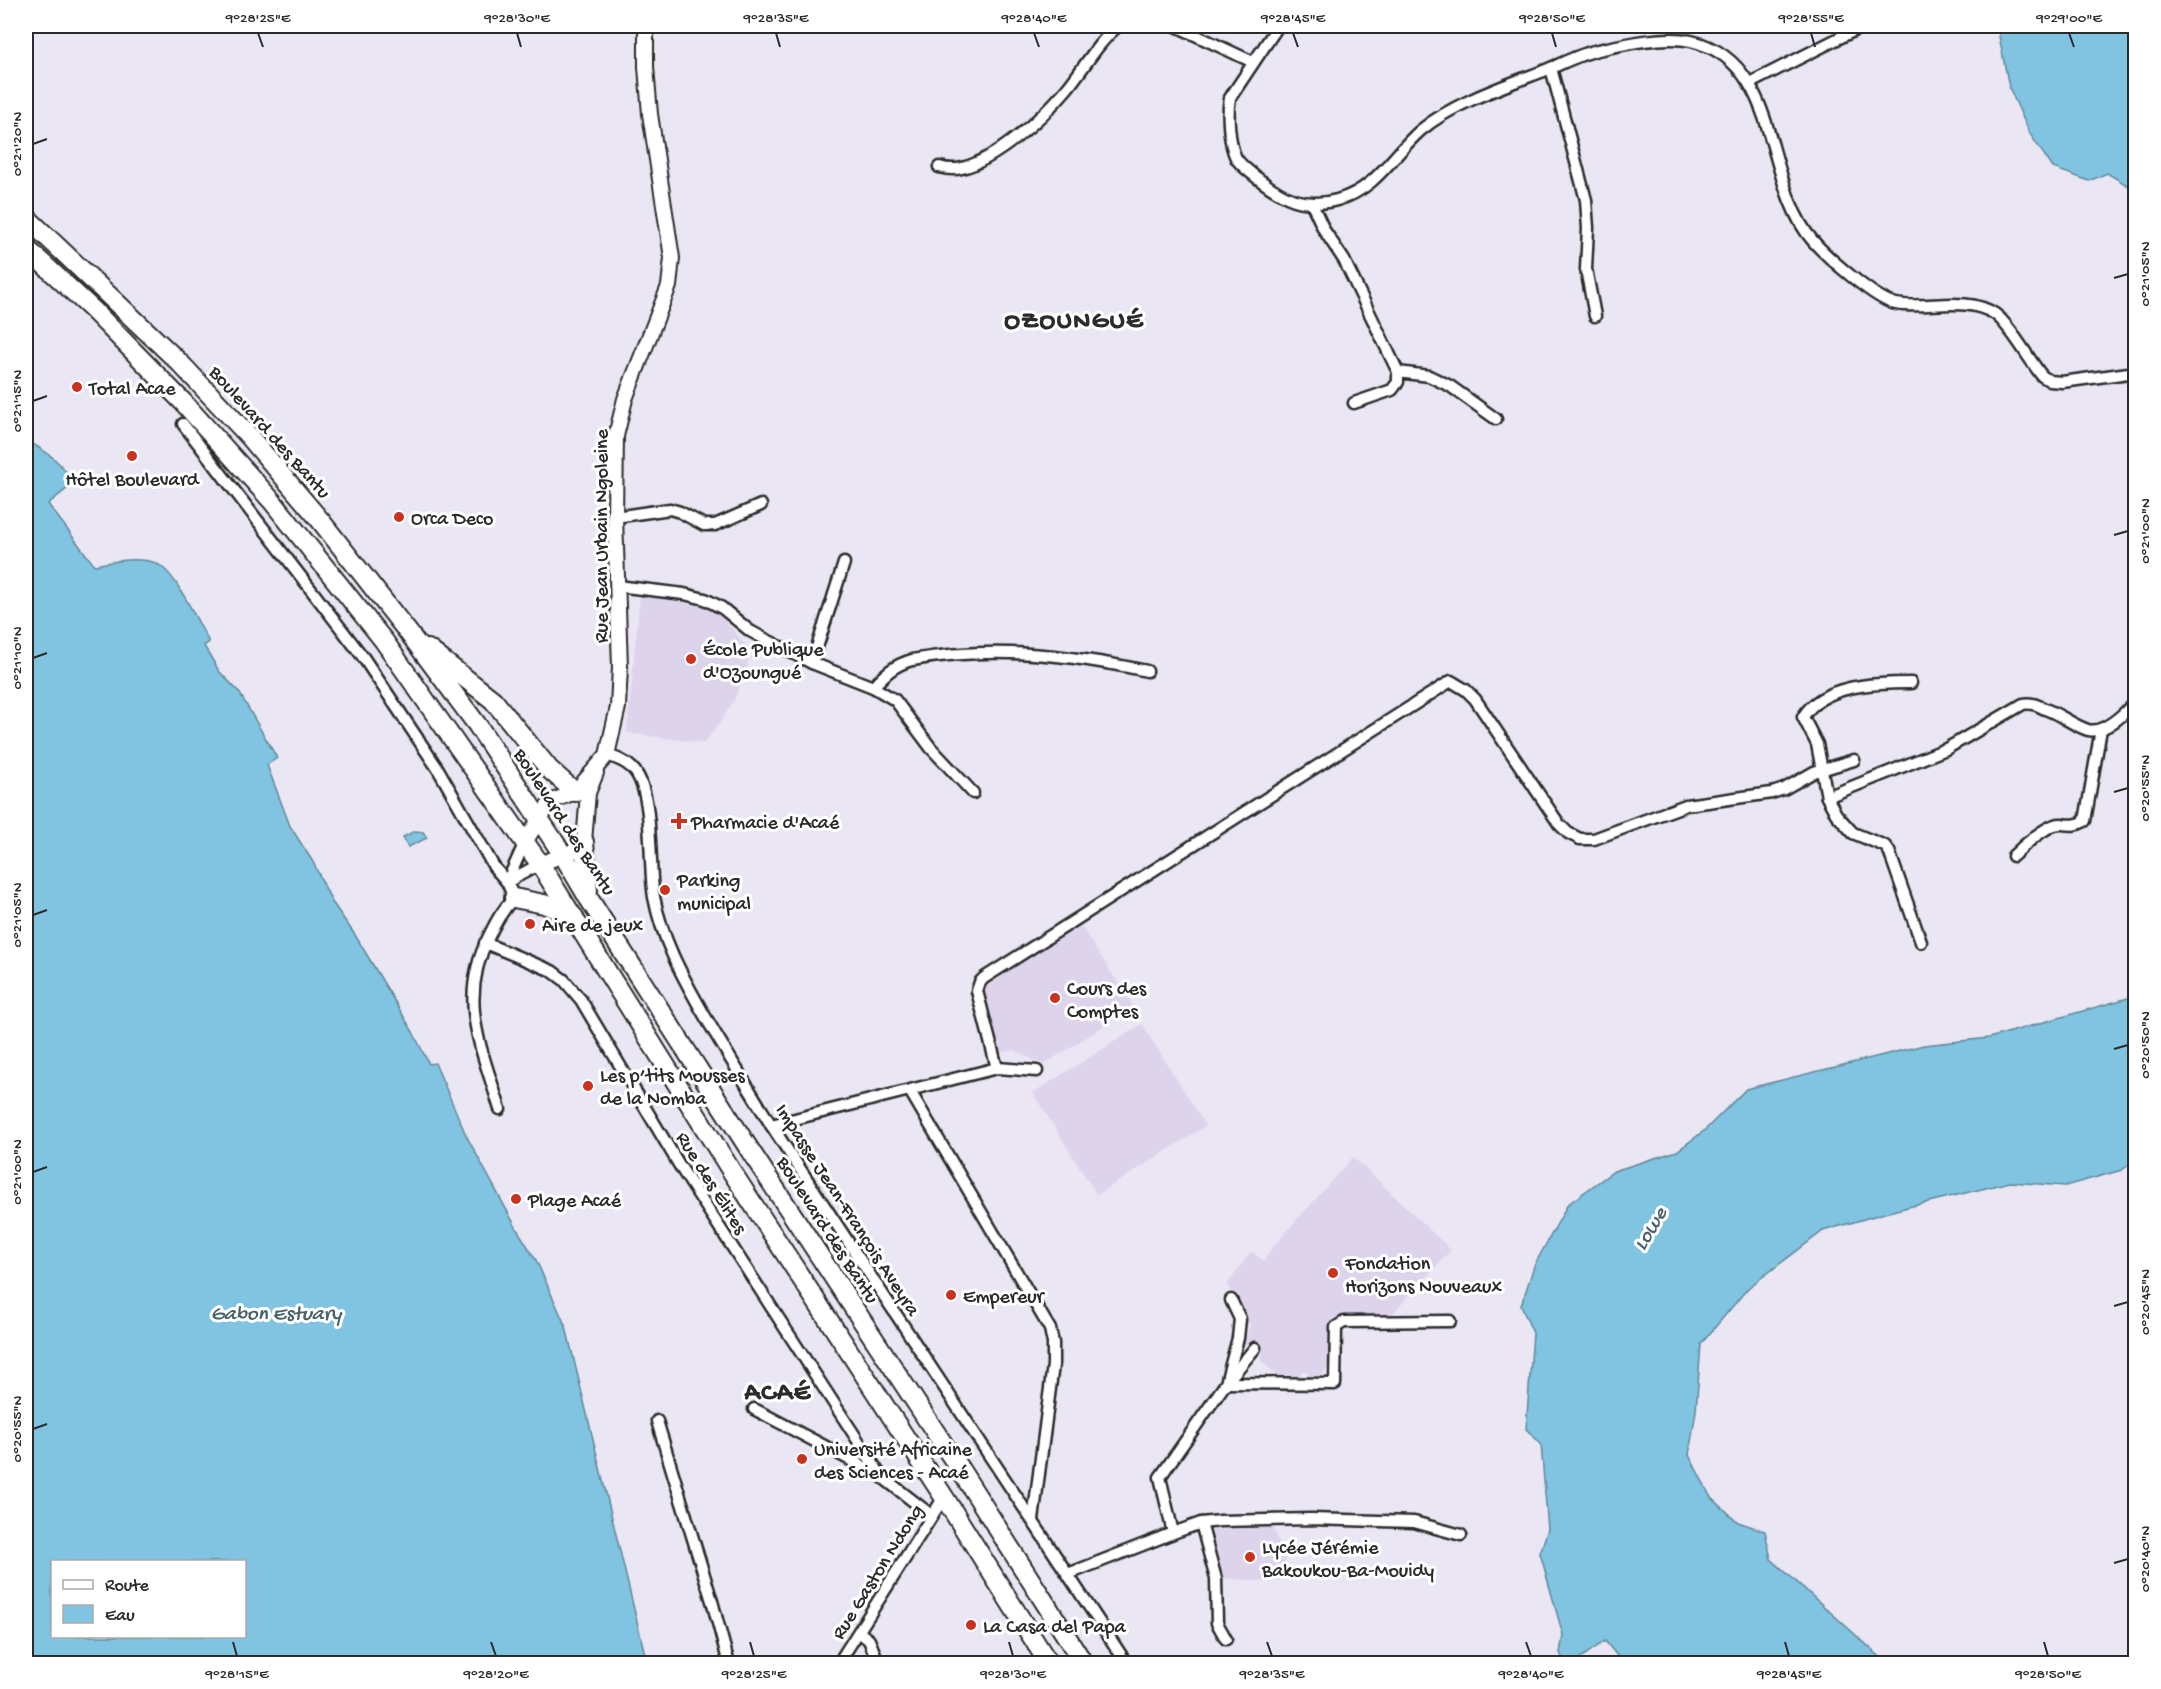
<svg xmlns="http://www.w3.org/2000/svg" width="2161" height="1689" viewBox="0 0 2161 1689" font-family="'Gochi Hand',sans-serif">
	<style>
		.built { fill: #ddd4ec }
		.water { fill: #80c4e1; stroke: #5e8798; stroke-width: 1.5; fill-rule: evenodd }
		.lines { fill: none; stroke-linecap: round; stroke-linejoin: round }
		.minor-casing { stroke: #2b2b2b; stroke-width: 15 }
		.tertiary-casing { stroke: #2b2b2b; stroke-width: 18 }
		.trunk-casing { stroke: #2b2b2b; stroke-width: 22 }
		.minor { stroke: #fff; stroke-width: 10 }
		.tertiary { stroke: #fff; stroke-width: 14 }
		.trunk { stroke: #fff; stroke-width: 18 }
		.ticks { fill: none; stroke: #2b2b2b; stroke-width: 2 }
		.poi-dot { fill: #c8321e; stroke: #fff; stroke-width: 2 }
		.labels { text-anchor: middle; stroke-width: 6; stroke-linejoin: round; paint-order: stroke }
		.poi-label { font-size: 20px; fill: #2b2b2b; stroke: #fff; text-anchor: start }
		.street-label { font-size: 20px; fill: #2b2b2b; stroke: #fff }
		.water-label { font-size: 21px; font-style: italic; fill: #49616b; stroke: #fff }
		.district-label { font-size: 26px; font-weight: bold; letter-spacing: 1.5px; fill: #2b2b2b; stroke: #fff }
		.neatline { fill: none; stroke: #2b2b2b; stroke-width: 2 }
		.ticks-label { font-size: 15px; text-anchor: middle; fill: #2b2b2b }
	</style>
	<rect width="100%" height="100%" fill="#ebe6f4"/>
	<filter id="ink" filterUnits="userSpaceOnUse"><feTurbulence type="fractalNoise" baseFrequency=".0167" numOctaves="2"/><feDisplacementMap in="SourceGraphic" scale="12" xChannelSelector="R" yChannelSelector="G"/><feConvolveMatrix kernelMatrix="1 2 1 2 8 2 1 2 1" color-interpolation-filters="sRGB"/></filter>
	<g filter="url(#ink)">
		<g class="built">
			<path d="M640,594L715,609L749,649L747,669L734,700L719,724L704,743L627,733Z"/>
			<path d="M1078,922L1134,1007L1043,1065L1015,1050L998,1053L979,988Z"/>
			<path d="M1142,1024L1206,1126L1097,1195L1033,1093Z"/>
			<path d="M1353,1157L1451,1250L1392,1314L1333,1318L1328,1334L1329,1366L1322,1375L1308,1376L1307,1371H1301V1376L1276,1375L1262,1361V1354L1252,1344L1249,1348L1243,1341L1251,1325L1246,1323L1245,1312L1227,1285L1251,1251L1264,1261L1271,1249Z"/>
			<path d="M1273,1527L1292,1579L1270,1582L1223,1578L1210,1535L1212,1530Z"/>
		</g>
		<g class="water">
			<path d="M1997,26H2121L2135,40V190L2107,173L2089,181L2053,168L2030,134L2009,87Z"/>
			<path d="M26,440C50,454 58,459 74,483L48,504L94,565C112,562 147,554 162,567C179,580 198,623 209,642L204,646L219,671L239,692L277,758L267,765L290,826L313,862L332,902L355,935L413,1032L429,1064L435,1063L466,1135L517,1229L536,1260L566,1327L647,1663H26ZM52,1562H244V1636H52Z"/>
			<path d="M415,831L423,832L427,838L408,847L403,837Z"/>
			<path d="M2135,996V1160L2122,1170L2065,1186L2010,1182L1888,1212L1823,1231L1748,1288L1701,1344L1696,1411L1689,1455L1710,1496L1738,1522L1765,1531L1771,1559L1887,1663H1623L1605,1641L1579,1659L1565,1663L1560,1653L1563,1635L1540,1553L1548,1529L1541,1444L1526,1429L1533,1333L1521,1306L1534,1266L1568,1204L1614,1171L1677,1151L1705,1130L1746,1089L1924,1045L1989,1038Z"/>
		</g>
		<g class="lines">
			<defs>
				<g id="minor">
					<path d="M1176,26L1253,62"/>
					<path d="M1278,26L1230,98C1227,113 1229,144 1236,158C1240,165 1250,172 1256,177C1283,198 1303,209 1337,200C1377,189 1392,155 1421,130C1453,103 1507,85 1546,70C1563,63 1580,54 1598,50C1625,44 1664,35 1691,41C1783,62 1762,183 1813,241C1827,257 1876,300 1896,304C1926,310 1966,295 1995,314C2009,324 2030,361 2042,376L2050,381L2062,382L2136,372"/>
					<path d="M1551,68L1586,200L1588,228L1586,269L1595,316"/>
					<path d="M1750,83L1859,28L1871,26L1878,28"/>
					<path d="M939,167C946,169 954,170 962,168C996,160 1043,117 1065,91C1083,70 1097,43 1118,26"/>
					<path d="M1312,204L1324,230L1344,260L1398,372V382L1392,390L1354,403"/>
					<path d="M1398,372L1429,376L1450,386L1496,419"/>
					<path d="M183,424L363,657L438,769L494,867L507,882L514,898C502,910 496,922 489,936C457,1000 481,1046 500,1109"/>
					<path d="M615,517L670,509L680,512L704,525H715L761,505"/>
					<path d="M617,586L684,594L705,599L722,608L750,631L765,639L812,663L873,687L895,700L931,748L973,793"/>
					<path d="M812,663L844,563"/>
					<path d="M1911,683C1876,683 1823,684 1803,717L1817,744L1827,797L1836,814L1853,833L1885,846L1889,851L1921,942"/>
					<path d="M873,687C885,674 894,665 912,660C993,646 1067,654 1147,671"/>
					<path d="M607,755C616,758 625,761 632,768C655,790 648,865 654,897C662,939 681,974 702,1011C724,1049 748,1087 771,1125L1127,1664"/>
					<path d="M1827,797L1946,749L2023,704C2031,702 2037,705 2045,709C2060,714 2074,726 2088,730C2105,734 2125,713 2136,701"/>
					<path d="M2013,856C2022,847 2048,823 2061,824C2070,825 2076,826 2085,821L2101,729"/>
					<path d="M507,882L525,842"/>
					<path d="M507,882L540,864"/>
					<path d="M485,943L552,971L564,980L581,1000L681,1168L881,1476"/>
					<path d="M997,1068L977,991L980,982L984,978L1451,681L1466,690L1475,699L1559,824L1568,833L1580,839H1594L1686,805L1772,793L1784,789L1814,772L1854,760"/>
					<path d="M910,1091L1050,1329L1053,1343V1365L1033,1520"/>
					<path d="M771,1125L997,1068L1037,1071"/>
					<path d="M1227,1379L1238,1338L1240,1319L1231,1300"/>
					<path d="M1226,1383L1335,1384L1336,1327L1344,1322L1450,1321"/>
					<path d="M754,1409L881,1476L931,1515"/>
					<path d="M657,1421L712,1601L729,1664"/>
					<path d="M1201,1523L1216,1579L1217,1623L1226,1639"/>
					<path d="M1173,1533L1160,1477L1226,1383L1255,1348"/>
					<path d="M1068,1574L1173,1533L1201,1523L1220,1521L1311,1519L1414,1522L1461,1535"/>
					<path d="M859,1632L869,1640L879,1664"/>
					<path d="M838,1664L944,1497"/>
				</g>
				<g id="tertiary">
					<path d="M525,842L548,806L555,800L575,792L607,755L618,707L620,667L615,517L616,436L625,399L669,286L672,258L650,114L646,67V26"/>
					<path d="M540,864L576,850L584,842L588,793L596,773"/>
				</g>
				<g id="trunk">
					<path d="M26,217L180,363L248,435L320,520L411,636L478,726L563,855L589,899L753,1155L961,1471L1084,1664"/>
					<path d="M26,248L93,310L183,402L272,501L384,641L540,864L732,1172L944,1497L1049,1664"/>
					<path d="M428,649L493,700L549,769L575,792"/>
					<path d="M584,842L588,891"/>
					<path d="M514,898L544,904L574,917"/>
				</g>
			</defs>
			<use href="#minor" class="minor-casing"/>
			<use href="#tertiary" class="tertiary-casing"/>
			<use href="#trunk" class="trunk-casing"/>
			<use href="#minor" class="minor"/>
			<use href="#tertiary" class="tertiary"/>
			<use href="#trunk" class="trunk"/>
		</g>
	</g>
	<path class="ticks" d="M258,33L263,47M517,33L521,47M776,33L780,47M1034,33L1039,47M1293,33L1298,47M1552,33L1556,47M1811,33L1815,47M2069,33L2074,47M33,144L47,139M2114,278L2128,274M33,401L47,396M2114,535L2128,531M33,658L47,653M2114,792L2128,788M33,915L47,910M2114,1049L2128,1045M33,1172L47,1167M2114,1306L2128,1302M33,1429L47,1424M2114,1563L2128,1559M233,1642L237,1656M491,1642L496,1656M750,1642L754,1656M1009,1642L1013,1656M1267,1642L1272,1656M1526,1642L1531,1656M1785,1642L1789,1656M2044,1642L2048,1656"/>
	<g class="poi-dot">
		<circle cx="77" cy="387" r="6"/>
		<circle cx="132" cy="456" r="6"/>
		<circle cx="399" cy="517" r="6"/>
		<circle cx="691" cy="659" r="6"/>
		<path d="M676 812h6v6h6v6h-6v6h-6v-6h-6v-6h6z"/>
		<circle cx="665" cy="890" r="6"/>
		<circle cx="530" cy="924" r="6"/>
		<circle cx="1055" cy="998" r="6"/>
		<circle cx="588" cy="1086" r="6"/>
		<circle cx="516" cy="1199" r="6"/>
		<circle cx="1333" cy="1273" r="6"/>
		<circle cx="951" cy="1295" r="6"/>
		<circle cx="802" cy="1459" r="6"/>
		<circle cx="1250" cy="1557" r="6"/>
		<circle cx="971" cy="1625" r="6"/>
	</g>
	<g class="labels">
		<g class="poi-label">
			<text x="89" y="394">Total Acae</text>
			<text x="132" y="485" text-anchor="middle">Hôtel Boulevard</text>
			<text x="411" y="524">Orca Deco</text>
			<text x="703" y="655">École Publique<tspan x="703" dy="23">d'Ozoungué</tspan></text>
			<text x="691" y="828">Pharmacie d'Acaé</text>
			<text x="677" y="886">Parking<tspan x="677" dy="23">municipal</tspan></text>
			<text x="542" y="931">Aire de jeux</text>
			<text x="1067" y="994">Cours des<tspan x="1067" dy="23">Comptes</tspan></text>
			<text x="600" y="1081">Les p’tits Mousses<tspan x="600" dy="23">de la Nomba</tspan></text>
			<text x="528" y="1206">Plage Acaé</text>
			<text x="1345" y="1269">Fondation<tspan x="1345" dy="23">Horizons Nouveaux</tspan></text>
			<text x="963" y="1302">Empereur</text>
			<text x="814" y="1455">Université Africaine<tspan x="814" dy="23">des Sciences - Acaé</tspan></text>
			<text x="1262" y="1553">Lycée Jérémie<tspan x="1262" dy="23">Bakoukou-Ba-Mouidy</tspan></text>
			<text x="983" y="1632">La Casa del Papa</text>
		</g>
		<g class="street-label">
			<text transform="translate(271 431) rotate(48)" y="7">Boulevard des Bantu</text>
			<text transform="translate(600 536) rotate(-90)" y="7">Rue Jean Urbain Ngoleine</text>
			<text transform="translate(566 821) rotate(57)" y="7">Boulevard des Bantu</text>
			<text transform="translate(713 1182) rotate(58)" y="7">Rue des Élites</text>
			<text transform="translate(849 1209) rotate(57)" y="7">Impasse Jean-François Aveyra</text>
			<text transform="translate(829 1229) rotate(57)" y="7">Boulevard des Bantu</text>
			<text transform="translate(876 1571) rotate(-58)" y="7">Rue Gaston Ndong</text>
		</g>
		<g class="water-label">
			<text transform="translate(1649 1228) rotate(-59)" y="7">Lowe</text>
			<text x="276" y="1319">Gabon Estuary</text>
		</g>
		<g class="district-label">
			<text x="1074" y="327">OZOUNGUÉ</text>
			<text x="778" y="1399">ACAÉ</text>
		</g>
	</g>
	<rect width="2161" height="1689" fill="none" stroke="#fff" stroke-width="66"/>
	<rect x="51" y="1560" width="195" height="78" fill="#ffffff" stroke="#aaaaaa" stroke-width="1.5"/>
	<rect x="63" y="1580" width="30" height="9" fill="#ffffff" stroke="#aaaaaa" stroke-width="1.5"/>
	<text x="105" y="1590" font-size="18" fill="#2b2b2b">Route</text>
	<rect x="63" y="1605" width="30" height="18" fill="#80c4e1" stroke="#aaaaaa" stroke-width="1.5"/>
	<text x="105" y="1620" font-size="18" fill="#2b2b2b">Eau</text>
	<rect x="33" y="33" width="2095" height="1623" class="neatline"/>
	<g class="ticks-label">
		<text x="258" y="22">9°28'25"E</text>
		<text x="517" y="22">9°28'30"E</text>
		<text x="776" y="22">9°28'35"E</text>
		<text x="1034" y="22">9°28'40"E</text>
		<text x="1293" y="22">9°28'45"E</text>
		<text x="1552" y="22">9°28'50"E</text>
		<text x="1811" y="22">9°28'55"E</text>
		<text x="2069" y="22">9°29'00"E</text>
		<text transform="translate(16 144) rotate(-90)" y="5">0°21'20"N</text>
		<text transform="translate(2144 274) rotate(-90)" y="5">0°21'05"N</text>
		<text transform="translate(16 401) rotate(-90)" y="5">0°21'15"N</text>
		<text transform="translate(2144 531) rotate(-90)" y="5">0°21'00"N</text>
		<text transform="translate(16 658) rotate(-90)" y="5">0°21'10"N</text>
		<text transform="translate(2144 788) rotate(-90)" y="5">0°20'55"N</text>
		<text transform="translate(16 915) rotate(-90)" y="5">0°21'05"N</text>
		<text transform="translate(2144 1045) rotate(-90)" y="5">0°20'50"N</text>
		<text transform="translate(16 1172) rotate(-90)" y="5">0°21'00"N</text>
		<text transform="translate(2144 1302) rotate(-90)" y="5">0°20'45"N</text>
		<text transform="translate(16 1429) rotate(-90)" y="5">0°20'55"N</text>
		<text transform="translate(2144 1559) rotate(-90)" y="5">0°20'40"N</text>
		<text x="237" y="1678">9°28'15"E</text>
		<text x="496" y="1678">9°28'20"E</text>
		<text x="754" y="1678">9°28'25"E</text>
		<text x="1013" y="1678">9°28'30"E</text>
		<text x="1272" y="1678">9°28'35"E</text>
		<text x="1531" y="1678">9°28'40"E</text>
		<text x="1789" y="1678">9°28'45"E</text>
		<text x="2048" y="1678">9°28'50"E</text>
	</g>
</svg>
